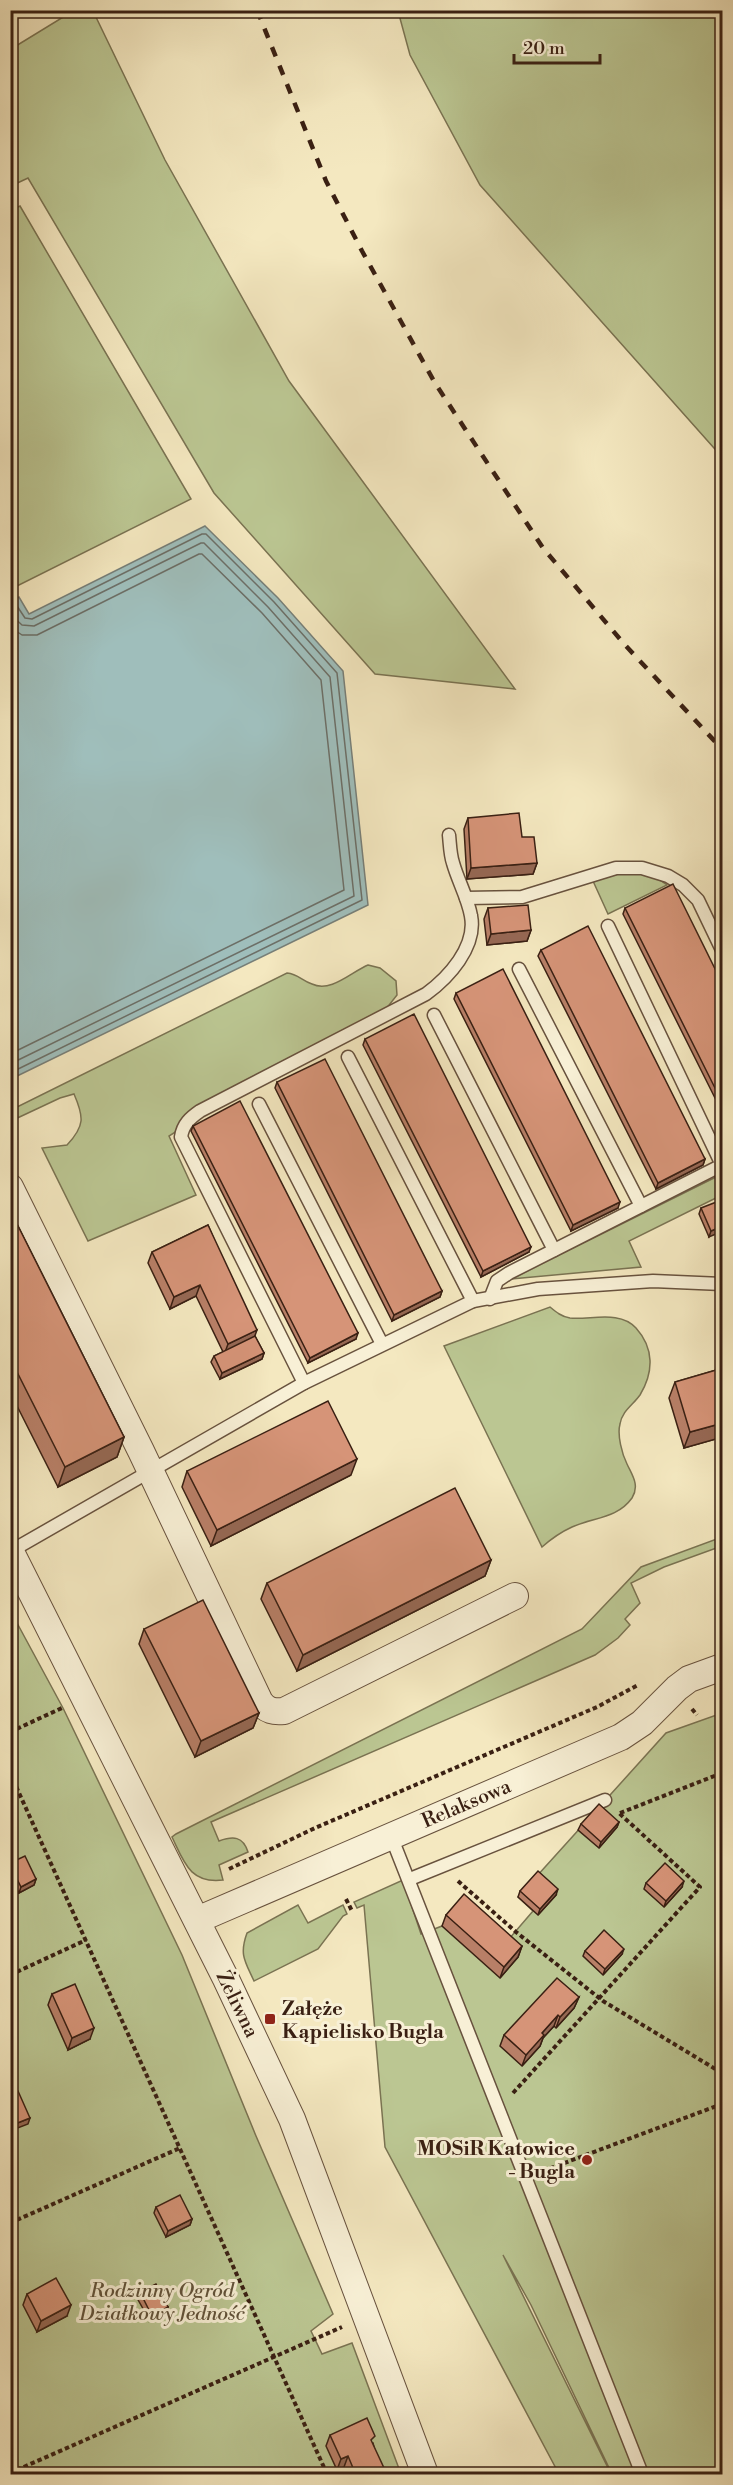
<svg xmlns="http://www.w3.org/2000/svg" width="733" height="2485" viewBox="0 0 733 2485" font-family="'Libre Bodoni',serif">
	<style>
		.green { fill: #bbc692; stroke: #7a7352; stroke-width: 1.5 }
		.water { fill: #9fbebb; stroke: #777f78; stroke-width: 1.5 }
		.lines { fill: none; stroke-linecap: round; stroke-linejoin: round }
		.shore { stroke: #6c6f67; stroke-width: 1.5 }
		.service-casing { stroke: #68523e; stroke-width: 15 }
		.minor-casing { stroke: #68523e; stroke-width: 28 }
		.path { stroke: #3a2013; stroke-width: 4; stroke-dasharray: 4.5 3; stroke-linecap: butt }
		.service { stroke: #f8f0d6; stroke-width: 12 }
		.minor { stroke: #f8f0d6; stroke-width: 26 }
		.rail { stroke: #3a2013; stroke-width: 4.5; stroke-dasharray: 10 10; stroke-linecap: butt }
		.wall { fill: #b87f67; stroke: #3a2013; stroke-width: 1.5 }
		.shaded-wall { fill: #966854; stroke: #3a2013; stroke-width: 1.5 }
		.building { fill: #d69478; stroke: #3a2013; stroke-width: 1.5 }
		.poi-dot { fill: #8f2418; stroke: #f8f0d6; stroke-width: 2 }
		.labels { text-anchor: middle; stroke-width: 6; stroke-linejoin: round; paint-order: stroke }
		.street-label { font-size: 20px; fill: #3a2013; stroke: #f8f0d6 }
		.poi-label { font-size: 20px; font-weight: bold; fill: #3a2013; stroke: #f8f0d6; text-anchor: start }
		.park-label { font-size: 20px; font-style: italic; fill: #615239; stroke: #f8f0d6 }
	</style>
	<rect width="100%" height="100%" fill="#f4e8c0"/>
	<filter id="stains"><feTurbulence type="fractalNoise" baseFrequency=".00333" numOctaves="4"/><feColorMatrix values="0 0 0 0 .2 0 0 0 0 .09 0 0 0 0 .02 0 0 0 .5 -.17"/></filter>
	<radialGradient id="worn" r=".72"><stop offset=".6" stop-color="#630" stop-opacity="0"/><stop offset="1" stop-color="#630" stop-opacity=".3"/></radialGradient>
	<g class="green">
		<path d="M73,11H93L165,160L289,381L515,689L375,674L214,493L28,178L11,186V49Z"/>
		<path d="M398,11H722V457L480,185L410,55Z"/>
		<path d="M20,206L191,499L11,589L10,211Z"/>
		<path d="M636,872L654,876L667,885L608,914L593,881L612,875Z"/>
		<path d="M368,965L380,968L396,981L397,995L386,1009L181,1120L177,1131L169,1136L196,1195L88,1241L42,1148L67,1145C85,1126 84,1117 74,1094L60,1098L11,1121V1110L287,973C298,974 301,980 312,984C331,993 351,972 368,965Z"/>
		<path d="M722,1174V1195L629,1241L641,1267L511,1279Z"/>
		<path d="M550,1307C556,1312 562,1317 570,1318C591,1320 620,1310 636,1328C654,1348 654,1372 640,1395C633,1405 622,1411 620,1424C617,1435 622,1454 627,1464C632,1475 640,1485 632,1498C617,1519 593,1517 572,1527C561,1532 551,1539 542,1547L444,1346Z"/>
		<path d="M722,1537V1546L664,1567L631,1583L640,1603L625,1619L630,1625L618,1638L595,1655L211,1822L219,1841C233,1836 243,1836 248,1852L219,1865L223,1880C190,1884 184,1862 172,1837L176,1834L582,1629L641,1567Z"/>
		<path d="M10,1610L63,1708L182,1955L256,2136L333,2314L311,2331L322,2354L352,2343L401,2474H11Z"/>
		<path d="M722,1713V2474H612L531,2305L503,2255L611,2474H559L385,2147L364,1905L357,1908L354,1902L403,1880L421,1934L442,1926L460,1905L503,1946L533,1911L518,1897L666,1733Z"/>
		<path d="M298,1905L308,1923L343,1905L347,1914L343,1916L318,1949L254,1981C245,1961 239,1955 247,1933Z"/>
	</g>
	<path class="water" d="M205,526L278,598L343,671L368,905L11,1079V601L19,597L29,614Z"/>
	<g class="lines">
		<g class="shore">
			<path d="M10,606H17L25,618L32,619L202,534H206L274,602L337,673L362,900L10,1073"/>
			<path d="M10,614L22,625L34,626L201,543H204L268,607L330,677L354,896L10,1064"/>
			<path d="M10,627L22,635H37L199,554H202L262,613L321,680L344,890L10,1054"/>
		</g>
		<defs>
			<g id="service">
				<path d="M466,898L522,897L616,868H642L668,876L683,885L698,900L722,950"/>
				<path d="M608,926L722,1165"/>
				<path d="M519,969L641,1206"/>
				<path d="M434,1015L554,1250"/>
				<path d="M348,1057L473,1301"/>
				<path d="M259,1104L382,1344"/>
				<path d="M490,1299L497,1281L509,1273L722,1165"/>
				<path d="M304,1383L181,1137C183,1124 190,1118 200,1111L426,994C448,978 477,947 471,916C468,898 458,881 453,863C450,854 450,844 449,835"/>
				<path d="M11,1551L304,1383L473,1301L538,1289L653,1281L722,1284"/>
				<path d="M391,1836L642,2474"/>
				<path d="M410,1879L605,1800"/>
			</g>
			<g id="minor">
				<path d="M10,1187L141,1451L260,1702C267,1711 274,1712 284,1711L515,1596"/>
				<path d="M10,1550L226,1979L292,2119L425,2474"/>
				<path d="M197,1920L621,1737L642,1723L677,1688L689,1679L722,1667"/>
			</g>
		</defs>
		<use href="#service" class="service-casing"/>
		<use href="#minor" class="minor-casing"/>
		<g class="path">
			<path d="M692,1709L697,1715"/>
			<path d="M10,1732L62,1708"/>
			<path d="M10,1773L327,2474"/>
			<path d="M620,1813L722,1773"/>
			<path d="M229,1869L315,1828L597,1707L638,1685"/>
			<path d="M458,1881L516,1932L603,2001L722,2073"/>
			<path d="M346,1899L352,1911"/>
			<path d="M10,1975L86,1940"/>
			<path d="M513,2093L700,1887L619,1813"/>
			<path d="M543,2171L722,2104"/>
			<path d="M10,2223L180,2148"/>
			<path d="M10,2473L342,2327"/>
		</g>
		<use href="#service" class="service"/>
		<use href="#minor" class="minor"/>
		<path class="rail" d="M257,10L326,181L362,251L435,383L543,548L625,645L722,749"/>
	</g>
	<g class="wall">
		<path d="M468,818L522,837L537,863L533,874L467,879L464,829Z"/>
		<path d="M488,908L531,930L527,941L487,945L484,919Z"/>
		<path d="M625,908L723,985V1114L623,914Z"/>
		<path d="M541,950L705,1159L703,1165L656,1189L538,956Z"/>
		<path d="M456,993L618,1208L571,1231L454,999Z"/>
		<path d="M365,1039L529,1252L481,1277L363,1045Z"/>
		<path d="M277,1082L442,1291L440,1297L392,1321L275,1088Z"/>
		<path d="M193,1126L356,1339L308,1363L191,1131Z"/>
		<path d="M701,1208L723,1209L709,1237L699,1214Z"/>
		<path d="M10,1210L124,1437L117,1457L58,1487L10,1392Z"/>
		<path d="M208,1225L255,1336L264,1353L262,1359L220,1379L211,1362L214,1356L223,1352L196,1296L170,1309L148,1263L152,1252Z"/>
		<path d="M723,1368V1437L684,1448L669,1398L675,1382Z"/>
		<path d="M187,1471L351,1475L211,1546L182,1487Z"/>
		<path d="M491,1560L485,1576L297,1671L261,1599L267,1583Z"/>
		<path d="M144,1629L259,1713L253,1728L195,1757L139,1644Z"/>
		<path d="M619,1822L617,1827L599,1848L578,1830L581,1824Z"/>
		<path d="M10,1863L36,1879L34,1885L19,1893L10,1875Z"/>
		<path d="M646,1883L682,1887L664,1907L644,1889Z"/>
		<path d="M520,1891L556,1895L538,1915L518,1897Z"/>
		<path d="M446,1915L522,1946L518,1957L500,1978L442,1926Z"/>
		<path d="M585,1951L622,1954L603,1975L583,1956Z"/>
		<path d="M52,1994L90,2039L68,2050L48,2005Z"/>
		<path d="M579,1997L574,2008L556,2028L554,2026L543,2038L540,2046L522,2066L500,2046L504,2035Z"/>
		<path d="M156,2207L192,2219L190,2225L166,2237L154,2213Z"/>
		<path d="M140,2292L168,2307L166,2313L150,2321L137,2298Z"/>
		<path d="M27,2294L67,2316L37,2332L23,2305Z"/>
		<path d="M330,2435L373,2443L381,2475H347L344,2467L337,2470L326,2446Z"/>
	</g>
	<g class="shaded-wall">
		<path d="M537,863L533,874L467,879L471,868Z"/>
		<path d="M531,930L527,941L487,945L491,934Z"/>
		<path d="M705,1159L703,1165L656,1189L658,1183Z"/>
		<path d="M620,1202L618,1208L571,1231L573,1225Z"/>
		<path d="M723,1226V1231L709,1237L711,1231Z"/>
		<path d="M531,1247L529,1252L481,1277L483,1271Z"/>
		<path d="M200,1285L196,1296L170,1309L174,1297Z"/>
		<path d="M442,1291L440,1297L392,1321L394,1315Z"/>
		<path d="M257,1330L253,1341L224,1355L228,1344Z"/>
		<path d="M358,1333L356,1339L308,1363L310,1358Z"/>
		<path d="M264,1353L262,1359L220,1379L222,1373Z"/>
		<path d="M723,1423V1437L684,1448L690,1432Z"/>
		<path d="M124,1437L117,1457L58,1487L65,1467Z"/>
		<path d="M357,1459L351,1475L211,1546L217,1530Z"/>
		<path d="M491,1560L485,1576L297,1671L303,1655Z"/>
		<path d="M259,1713L253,1728L195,1757L201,1741Z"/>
		<path d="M619,1822L617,1827L599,1848L601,1842Z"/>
		<path d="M36,1879L34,1885L19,1893L21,1887Z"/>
		<path d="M684,1881L682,1887L664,1907L666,1901Z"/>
		<path d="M558,1889L556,1895L538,1915L540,1909Z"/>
		<path d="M522,1946L518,1957L500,1978L504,1967Z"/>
		<path d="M624,1949L622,1954L603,1975L605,1969Z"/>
		<path d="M579,1997L574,2008L556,2028L560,2017Z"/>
		<path d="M558,2015L554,2026L543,2038L540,2046L522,2066L526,2055L542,2033Z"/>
		<path d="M94,2028L90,2039L68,2050L72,2038Z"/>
		<path d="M30,2118L28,2124L10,2131V2126Z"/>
		<path d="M192,2219L190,2225L166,2237L168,2231Z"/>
		<path d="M71,2305L67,2316L37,2332L41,2321Z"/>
		<path d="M168,2307L166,2313L150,2321L152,2316Z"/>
		<path d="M348,2456L344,2467L337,2470L341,2459Z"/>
		<path d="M384,2468L381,2475H370Z"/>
	</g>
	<g class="building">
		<path d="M519,813L522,837H534L537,863L471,868L468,818Z"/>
		<path d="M673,884L723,985V1104L625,908Z"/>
		<path d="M528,905L531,930L491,934L488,908Z"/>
		<path d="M588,926L705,1159L658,1183L541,950Z"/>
		<path d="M503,969L620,1202L573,1225L456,993Z"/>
		<path d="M414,1014L531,1247L483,1271L365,1039Z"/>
		<path d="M325,1059L442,1291L394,1315L277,1082Z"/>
		<path d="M240,1101L358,1333L310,1358L193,1126Z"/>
		<path d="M719,1201L723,1209V1226L711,1231L701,1208Z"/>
		<path d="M10,1210L124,1437L65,1467L10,1358Z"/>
		<path d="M208,1225L257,1330L228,1344L200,1285L174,1297L152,1252Z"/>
		<path d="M255,1336L264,1353L222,1373L214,1356Z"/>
		<path d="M723,1368V1423L690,1432L675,1382Z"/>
		<path d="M328,1401L357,1459L217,1530L187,1471Z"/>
		<path d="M455,1488L491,1560L303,1655L267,1583Z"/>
		<path d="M203,1600L259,1713L201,1741L144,1629Z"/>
		<path d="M599,1804L619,1822L601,1842L581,1824Z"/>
		<path d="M25,1856L36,1879L21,1887L10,1865V1863Z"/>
		<path d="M665,1863L684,1881L666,1901L646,1883Z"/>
		<path d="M538,1871L558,1889L540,1909L520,1891Z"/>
		<path d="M464,1894L522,1946L504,1967L446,1915Z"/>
		<path d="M604,1930L624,1949L605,1969L585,1951Z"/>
		<path d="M557,1978L579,1997L560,2017L558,2015L542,2033L544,2035L526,2055L504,2035Z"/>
		<path d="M75,1984L94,2028L72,2038L52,1994Z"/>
		<path d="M18,2091L30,2118L10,2126V2095Z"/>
		<path d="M180,2195L192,2219L168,2231L156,2207Z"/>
		<path d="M56,2278L71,2305L41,2321L27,2294Z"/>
		<path d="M156,2284L168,2307L152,2316L140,2292Z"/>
		<path d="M367,2418L375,2436L371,2440L384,2468L370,2475H356L348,2456L341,2459L330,2435Z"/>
	</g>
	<g class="poi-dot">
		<rect x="264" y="2013" width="12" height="12" rx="3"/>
		<circle cx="587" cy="2160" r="6"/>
	</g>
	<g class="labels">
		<g class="street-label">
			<text transform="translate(466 1803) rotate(-23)" y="7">Relaksowa</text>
			<text transform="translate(238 2004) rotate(64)" y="7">Żeliwna</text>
		</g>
		<g class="poi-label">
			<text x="282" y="2015">Załęże<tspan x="282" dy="23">Kąpielisko Bugla</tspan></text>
			<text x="575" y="2155" text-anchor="end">MOSiR Katowice<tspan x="575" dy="23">- Bugla</tspan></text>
		</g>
		<g class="park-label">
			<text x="162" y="2297">Rodzinny Ogród<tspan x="162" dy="23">Działkowy Jedność</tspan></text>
		</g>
	</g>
	<rect width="733" height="2485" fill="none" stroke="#f4e8c0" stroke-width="36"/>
	<rect x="12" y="12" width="709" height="2461" fill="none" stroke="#3a2013" stroke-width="3"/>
	<rect x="18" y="18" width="697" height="2449" fill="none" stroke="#3a2013" stroke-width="1.5"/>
	<path d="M514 54v9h86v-9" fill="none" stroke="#3a2013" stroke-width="3"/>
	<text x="523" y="54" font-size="18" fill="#3a2013" stroke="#f8f0d6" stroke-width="4.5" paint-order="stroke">20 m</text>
	<rect width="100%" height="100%" filter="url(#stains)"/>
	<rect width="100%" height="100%" fill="url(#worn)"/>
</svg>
